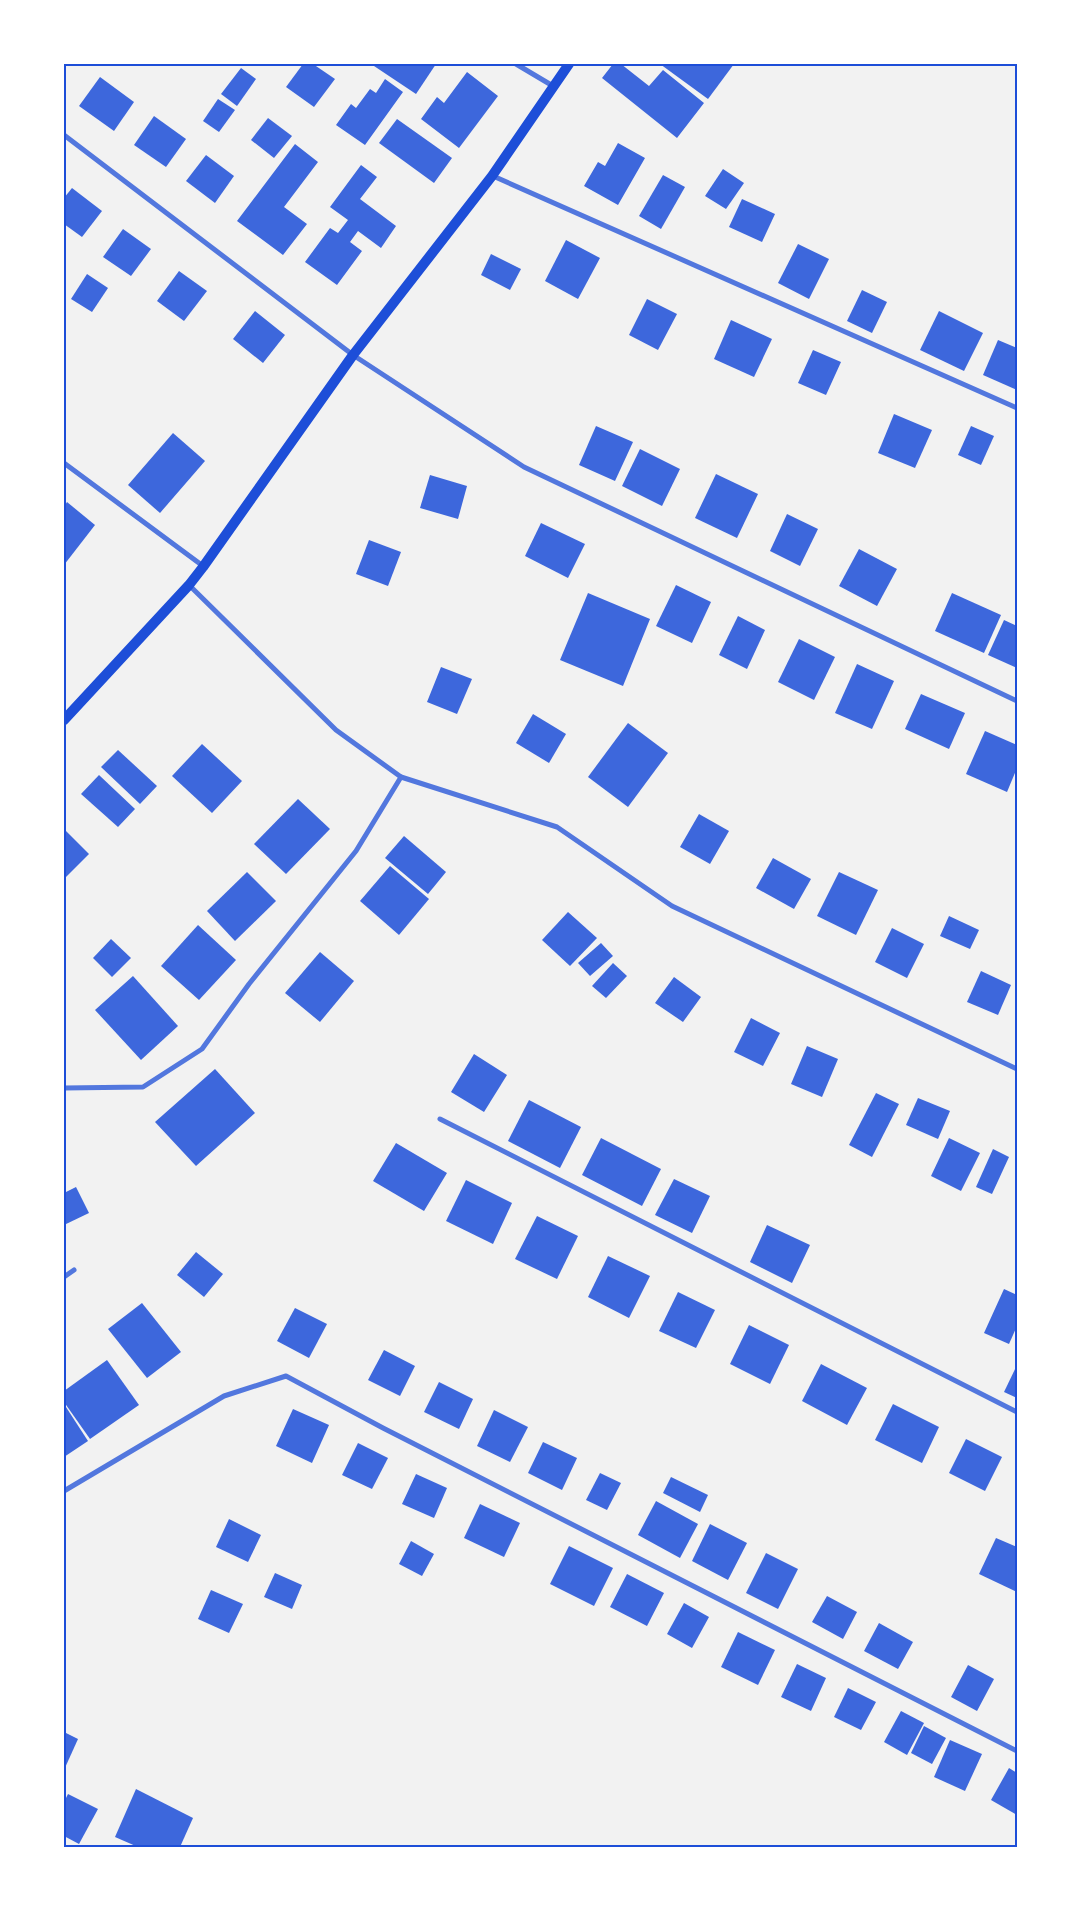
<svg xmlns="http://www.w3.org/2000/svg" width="1081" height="1911" viewBox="0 0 1081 1911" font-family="'Golos Text',sans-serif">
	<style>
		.building { fill: #3d67dc }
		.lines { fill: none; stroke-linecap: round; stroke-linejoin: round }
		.minor { stroke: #5277de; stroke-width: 5 }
		.secondary { stroke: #1d4ed8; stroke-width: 10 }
		.neatline { fill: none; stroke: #1d4ed8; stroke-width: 2 }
	</style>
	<rect width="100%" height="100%" fill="#f2f2f2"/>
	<g class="building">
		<path d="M303,64H313L335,79L314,107L286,87Z"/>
		<path d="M371,64H436L416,94Z"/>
		<path d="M613,64H621L649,86L663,70L704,103L677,138L602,78Z"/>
		<path d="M660,64H734L708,99Z"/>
		<path d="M241,68L256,79L237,106L221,94Z"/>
		<path d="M467,72L498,96L459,148L421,119L437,97L444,103Z"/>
		<path d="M100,77L134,102L114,131L79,106Z"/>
		<path d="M385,79L403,92L365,145L336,125L351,104L356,108L370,89L376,93Z"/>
		<path d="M218,99L235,110L219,132L203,121Z"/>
		<path d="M154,116L186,139L166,167L134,145Z"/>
		<path d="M268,118L292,136L274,158L251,140Z"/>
		<path d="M397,119L452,158L434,183L379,143Z"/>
		<path d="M618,143L645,158L618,205L584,186L598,162L605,166Z"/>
		<path d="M295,144L318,162L284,207L307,224L283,255L237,221Z"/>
		<path d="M206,155L234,176L215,203L186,181Z"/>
		<path d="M361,165L377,177L360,199L396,226L381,248L358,231L350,242L362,251L337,285L305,262L330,228L338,233L348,220L330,207Z"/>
		<path d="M723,169L744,183L726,209L705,196Z"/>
		<path d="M663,175L685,187L661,229L639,216Z"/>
		<path d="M72,188L102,211L82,237L64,224V198Z"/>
		<path d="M742,199L775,214L762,242L729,227Z"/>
		<path d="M123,229L151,249L131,276L103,257Z"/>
		<path d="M566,240L600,258L578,299L545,281Z"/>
		<path d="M798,244L829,259L809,299L778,283Z"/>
		<path d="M491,254L521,269L510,290L481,275Z"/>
		<path d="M179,271L207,291L184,321L157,301Z"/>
		<path d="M87,274L108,288L92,312L71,299Z"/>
		<path d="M862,290L887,302L872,333L847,321Z"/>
		<path d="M647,299L677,314L658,350L629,335Z"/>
		<path d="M255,311L285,335L263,363L233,339Z"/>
		<path d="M939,311L983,333L964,371L920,350Z"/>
		<path d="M731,320L772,339L754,377L714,359Z"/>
		<path d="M998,340L1017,348V390L983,375Z"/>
		<path d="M813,350L841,362L826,395L798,383Z"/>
		<path d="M894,414L932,430L915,468L878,453Z"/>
		<path d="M596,426L633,442L615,481L579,465Z"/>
		<path d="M971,426L994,436L981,465L958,455Z"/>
		<path d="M173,433L205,461L160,513L128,485Z"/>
		<path d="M640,449L680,469L662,506L622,486Z"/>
		<path d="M716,474L758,494L737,538L695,518Z"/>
		<path d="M430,475L467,486L458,519L420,508Z"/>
		<path d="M67,502L95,525L64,565V507Z"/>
		<path d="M787,514L818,529L800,566L770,551Z"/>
		<path d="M541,523L585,544L568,578L525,556Z"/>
		<path d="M369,540L401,552L388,586L356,574Z"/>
		<path d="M859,549L897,569L877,606L839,586Z"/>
		<path d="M676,585L711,602L692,643L656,626Z"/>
		<path d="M588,593L650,619L623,686L560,660Z"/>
		<path d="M952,593L1001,615L984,653L935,631Z"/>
		<path d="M738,616L765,630L747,669L719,655Z"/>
		<path d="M1004,620L1017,626V668L988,655Z"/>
		<path d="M799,639L835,657L814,700L778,682Z"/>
		<path d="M857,664L894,681L872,729L835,713Z"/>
		<path d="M441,667L472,679L457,714L427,702Z"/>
		<path d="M921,694L965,713L949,749L905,729Z"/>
		<path d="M533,714L566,734L549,763L516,743Z"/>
		<path d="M628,723L668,753L628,807L588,777Z"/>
		<path d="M985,731L1017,745V768L1007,792L966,774Z"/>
		<path d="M202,744L242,781L212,813L172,776Z"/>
		<path d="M118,750L157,786L140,804L101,767Z"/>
		<path d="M99,775L135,809L118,827L81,794Z"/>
		<path d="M298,799L330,829L286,874L254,844Z"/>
		<path d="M699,814L729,831L710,864L680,847Z"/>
		<path d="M64,829L89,854L64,879Z"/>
		<path d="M404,836L446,872L428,894L385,858Z"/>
		<path d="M773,858L811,879L794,909L756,888Z"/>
		<path d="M390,866L429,899L399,935L360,901Z"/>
		<path d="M247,872L276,901L235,941L207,911Z"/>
		<path d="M839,872L878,890L856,935L817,916Z"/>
		<path d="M568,912L597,938L570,966L542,940Z"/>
		<path d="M949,916L979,930L970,949L940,936Z"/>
		<path d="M198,925L236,960L199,1000L161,966Z"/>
		<path d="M892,928L924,944L907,978L875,962Z"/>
		<path d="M111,939L131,958L112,977L93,958Z"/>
		<path d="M601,943L613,956L590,976L578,963Z"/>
		<path d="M320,952L354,981L320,1022L285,993Z"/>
		<path d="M613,963L627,976L606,998L592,986Z"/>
		<path d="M981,971L1011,985L998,1015L967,1002Z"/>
		<path d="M133,976L178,1026L141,1060L95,1010Z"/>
		<path d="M674,977L701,997L683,1022L655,1003Z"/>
		<path d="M751,1018L780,1033L763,1066L734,1052Z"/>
		<path d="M807,1046L838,1059L822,1097L791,1084Z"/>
		<path d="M474,1054L507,1075L484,1112L451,1092Z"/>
		<path d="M215,1069L255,1113L196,1166L155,1122Z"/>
		<path d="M876,1093L899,1104L872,1157L849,1145Z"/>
		<path d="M918,1098L950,1111L938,1139L906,1125Z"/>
		<path d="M529,1100L581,1127L560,1168L508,1141Z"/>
		<path d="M601,1138L661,1169L642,1206L582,1175Z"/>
		<path d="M949,1138L980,1153L961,1191L931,1176Z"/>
		<path d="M396,1143L447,1173L424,1211L373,1181Z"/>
		<path d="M993,1149L1009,1157L992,1194L976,1187Z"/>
		<path d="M674,1179L710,1196L692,1233L655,1215Z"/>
		<path d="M466,1180L512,1203L493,1244L446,1221Z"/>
		<path d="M76,1187L89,1213L64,1225V1193Z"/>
		<path d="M537,1216L578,1236L557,1279L515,1259Z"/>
		<path d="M767,1225L810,1245L792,1283L750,1262Z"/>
		<path d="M196,1252L223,1274L204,1297L177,1275Z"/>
		<path d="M608,1256L650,1276L629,1318L588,1297Z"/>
		<path d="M1004,1289L1017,1295V1326L1009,1344L984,1333Z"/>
		<path d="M678,1292L715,1310L696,1348L659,1331Z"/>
		<path d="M142,1303L181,1352L147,1378L108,1329Z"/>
		<path d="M295,1308L327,1324L309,1358L277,1341Z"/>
		<path d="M749,1325L789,1345L770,1384L730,1364Z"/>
		<path d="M384,1350L415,1366L400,1396L368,1380Z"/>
		<path d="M107,1360L139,1405L90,1439L64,1402V1391Z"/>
		<path d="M821,1364L867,1388L847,1425L802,1401Z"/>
		<path d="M1017,1365V1398L1004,1392Z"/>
		<path d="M439,1382L473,1399L459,1429L424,1412Z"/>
		<path d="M64,1404L88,1441L64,1457Z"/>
		<path d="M893,1404L939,1427L922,1463L875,1440Z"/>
		<path d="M293,1409L329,1425L312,1463L276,1446Z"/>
		<path d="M494,1410L528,1427L510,1462L477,1446Z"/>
		<path d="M966,1439L1002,1457L985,1491L949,1473Z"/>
		<path d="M543,1442L577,1458L562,1490L528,1473Z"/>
		<path d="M358,1443L388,1458L372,1489L342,1475Z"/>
		<path d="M600,1473L621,1483L607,1510L586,1500Z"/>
		<path d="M416,1474L447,1488L434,1518L402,1504Z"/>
		<path d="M671,1477L708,1495L700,1512L663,1493Z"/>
		<path d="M656,1501L698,1524L680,1558L638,1535Z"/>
		<path d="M480,1504L520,1523L504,1557L464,1538Z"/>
		<path d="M229,1519L261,1535L248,1562L216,1547Z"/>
		<path d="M710,1524L747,1543L728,1580L692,1561Z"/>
		<path d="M996,1538L1017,1547V1592L979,1574Z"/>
		<path d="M411,1541L434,1554L422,1576L399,1564Z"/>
		<path d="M569,1546L613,1568L594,1606L550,1584Z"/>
		<path d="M766,1553L798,1569L778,1609L746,1593Z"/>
		<path d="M275,1573L302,1585L292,1609L264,1597Z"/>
		<path d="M627,1574L664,1593L647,1626L610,1607Z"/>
		<path d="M211,1590L243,1604L229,1633L198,1619Z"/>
		<path d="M827,1596L857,1612L843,1639L812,1622Z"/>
		<path d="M684,1603L709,1617L692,1648L667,1634Z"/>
		<path d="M879,1623L913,1642L898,1669L864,1651Z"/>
		<path d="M738,1632L775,1650L758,1685L721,1667Z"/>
		<path d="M797,1664L826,1678L811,1711L781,1697Z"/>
		<path d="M968,1665L994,1679L977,1711L951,1697Z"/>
		<path d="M848,1688L876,1702L861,1730L834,1717Z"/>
		<path d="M901,1711L924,1723L907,1755L884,1742Z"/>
		<path d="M924,1726L946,1738L932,1764L911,1753Z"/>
		<path d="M64,1732L78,1739L64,1770Z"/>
		<path d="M950,1740L982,1754L965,1791L934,1777Z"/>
		<path d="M1009,1768L1017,1773V1815L991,1800Z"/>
		<path d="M136,1789L193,1818L180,1847H138L115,1837Z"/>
		<path d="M68,1794L98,1809L79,1844L64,1836V1802Z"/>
	</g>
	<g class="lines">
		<g class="minor">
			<path d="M516,64L553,86"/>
			<path d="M64,135L353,355L524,467L1017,701"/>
			<path d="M493,176L1017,408"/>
			<path d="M64,463L203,566"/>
			<path d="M189,585L336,730L401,777L557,827L672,906L1017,1069"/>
			<path d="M64,1088L143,1087L202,1049L249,984L356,851L401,777"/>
			<path d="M440,1119L1017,1412"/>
			<path d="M64,1277L74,1270"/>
			<path d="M64,1491L224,1396L286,1376L383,1428L1017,1751"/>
		</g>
		<path class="secondary" d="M64,720L189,585L203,567L353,355L492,176L569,64"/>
	</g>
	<rect width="1081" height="1911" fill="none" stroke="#ffffff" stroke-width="130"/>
	<rect x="65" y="65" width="951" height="1781" class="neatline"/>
</svg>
